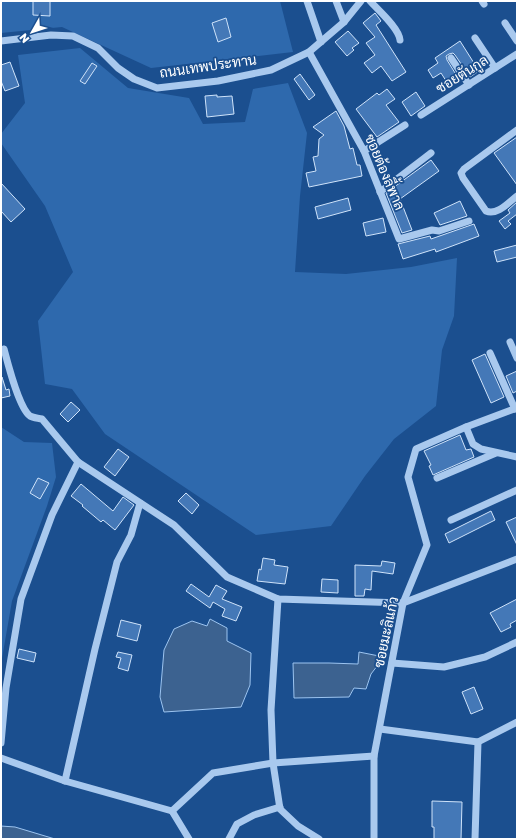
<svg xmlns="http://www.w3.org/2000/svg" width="518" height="840" viewBox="0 0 518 840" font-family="'Golos Text',Sarabun,sans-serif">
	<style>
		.green { fill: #2e69ad }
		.water { fill: #3c6290; stroke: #9cc4f0 }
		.building { fill: #4478b7; stroke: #cfe3fa }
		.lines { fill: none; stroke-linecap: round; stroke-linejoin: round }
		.minor { stroke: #a9c9ee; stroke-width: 7 }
		.labels { text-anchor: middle; stroke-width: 3.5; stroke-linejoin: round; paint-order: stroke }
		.street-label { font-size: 14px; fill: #fff; stroke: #1b4f8f }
	</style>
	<rect width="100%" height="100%" fill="#1b4f8f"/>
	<g class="green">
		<path d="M1,1H280L293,52L151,68L62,27L1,33Z"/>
		<path d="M80,48L128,88L189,98L203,124L245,122L253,89L288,83L307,133L300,196L295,272L346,274L411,267L457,258L454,316L442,350L436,406L394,439L365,476L331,526L256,535L105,434L72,389L45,384L38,321L73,272L45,206L1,143V134L25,103L18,55Z"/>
		<path d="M1,427L24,442L52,443L56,477L47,506L12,601L1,664Z"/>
	</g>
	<g class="water">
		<path d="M210,619L227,628V641L251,653L250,685L241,707L164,712L160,697L164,650L174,629L192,621L207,626Z"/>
		<path d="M359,652L384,657L371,674L366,689L354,688L349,697L294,698L293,663H329L358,664Z"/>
		<path d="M1,826L15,827L55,839H1Z"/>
	</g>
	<g class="building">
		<path d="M33,1H50V16L33,15Z"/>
		<path d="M375,13L381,21L376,25L406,72L392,81L381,66L372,73L364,63L375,55L366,43L375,37L363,23Z"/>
		<path d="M226,18L231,37L218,42L212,23Z"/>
		<path d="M348,31L359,43L352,48L354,50L347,56L335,42Z"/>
		<path d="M460,41L479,71L470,77L455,55L453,53L449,54L446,56L447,60L460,81L450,87L441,73L433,78L428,70L438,63L435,58Z"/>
		<path d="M10,62L19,86L5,91L1,81V65Z"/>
		<path d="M92,63L97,66L85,84L80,81Z"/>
		<path d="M300,74L315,95L309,100L294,79Z"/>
		<path d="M387,89L395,99L386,105L399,122L377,137L356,109L377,93L379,95Z"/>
		<path d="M416,92L425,106L411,116L402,102Z"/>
		<path d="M217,95V97L232,96L234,114L207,117L205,96Z"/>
		<path d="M336,111L344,126L350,149L353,148L357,165H360L362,176L309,187L306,173L316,171L313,157L318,156L319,139L324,135L313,127Z"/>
		<path d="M517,137V185L494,153Z"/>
		<path d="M431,160L439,171L400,199L412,230L402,233L386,193Z"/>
		<path d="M1,183L25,209L11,222L1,211Z"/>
		<path d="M348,198L351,210L318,219L315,207Z"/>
		<path d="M460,201L467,216L440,225L434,213Z"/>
		<path d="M517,202V214L508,221L511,224L505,229L499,221L510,213L508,210Z"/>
		<path d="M383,218L386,232L366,236L363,223Z"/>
		<path d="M474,224L479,236L436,252L435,249L403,259L398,244L430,236L431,239Z"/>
		<path d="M517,245V257L497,262L494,251Z"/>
		<path d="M485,354L504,397L491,403L472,360Z"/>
		<path d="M517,371V391L513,393L506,376Z"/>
		<path d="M2,377L6,390L9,389L10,396L1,398Z"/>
		<path d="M71,402L80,410L68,422L60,414Z"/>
		<path d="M460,435L466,450L471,449L474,457L433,475L429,466L431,465L424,451Z"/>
		<path d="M118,449L129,457L115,476L104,467Z"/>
		<path d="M38,478L49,483L40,499L30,493Z"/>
		<path d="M81,484L113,511L123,497L134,505L115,530L103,520L101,522L82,506L83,505L71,496Z"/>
		<path d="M186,493L199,505L192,514L178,501Z"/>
		<path d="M491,511L495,520L449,543L445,534Z"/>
		<path d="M517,517V545L506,522Z"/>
		<path d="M263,558L275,560L274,565L288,567L285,584L257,581L259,569L261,570Z"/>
		<path d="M382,561L395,563L393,574L372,571L371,590L365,589L364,596H355V565L381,566Z"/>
		<path d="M322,579L338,580V593L321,592Z"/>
		<path d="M191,584L209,597L216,585L227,591L222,599L242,607L236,621L222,616L225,609L213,602L210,608L186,591Z"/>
		<path d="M517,599V620L510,624L511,627L501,632L490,613Z"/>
		<path d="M121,620L141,625L137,641L117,636Z"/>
		<path d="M19,649L36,653L34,662L17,658Z"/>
		<path d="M118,652L132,655L128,671L118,668L121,658L116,657Z"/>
		<path d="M474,687L483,709L471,714L462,692Z"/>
		<path d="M432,801L462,802L461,839H434V827H432Z"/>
	</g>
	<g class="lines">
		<g class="minor">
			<path d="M307,1L321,42"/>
			<path d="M336,1L344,22"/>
			<path d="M370,1C378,10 399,28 400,40"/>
			<path d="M482,1L484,4"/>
			<path d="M505,23L517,41"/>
			<path d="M475,38L495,68"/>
			<path d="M1,41L51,35L73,36L98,48L118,68L134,79L157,88L218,81L271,70L309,52L344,22L361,1"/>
			<path d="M309,52L364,151L399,239L432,230L439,231L469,221"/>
			<path d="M451,58L469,85"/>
			<path d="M421,115L517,54"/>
			<path d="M517,130L464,169L461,173L463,178L486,211C497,216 509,202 517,196"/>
			<path d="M364,151L405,125"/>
			<path d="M380,192L431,153"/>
			<path d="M510,342L517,358"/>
			<path d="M4,349C8,364 19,408 30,416C33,418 38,418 42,419L78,462L174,525L227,577L278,599L403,603L517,559"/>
			<path d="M490,353L515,409"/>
			<path d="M466,427L473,444L481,449L517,457"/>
			<path d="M437,478L496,453"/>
			<path d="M451,520L517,490"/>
			<path d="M278,599L271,710L273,763L280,809L298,826L319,839"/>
			<path d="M392,663L444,667L485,657L517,642"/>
			<path d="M380,729L478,742L517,722"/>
			<path d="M1,743L6,688L21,599L52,515L78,462"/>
			<path d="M1,758L65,781L172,811L189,839"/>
			<path d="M65,781L95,649L117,562L131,535L140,503"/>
			<path d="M172,811L213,773L273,763L374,756"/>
			<path d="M229,839L237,824L254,815L280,807"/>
			<path d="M374,839V756L403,603L427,545L408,477L416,449L466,427L517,408"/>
			<path d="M475,839L478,742"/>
		</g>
	</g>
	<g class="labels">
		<g class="street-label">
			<text transform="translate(208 66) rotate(-8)" y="5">ถนนเทพประทาน</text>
			<text transform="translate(462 74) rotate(-32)" y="5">ซอยตันกูล</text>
			<text transform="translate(385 172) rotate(67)" y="5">ซอยต้องลี้พาล</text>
			<text transform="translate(386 632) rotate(-78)" y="5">ซอยมะลิแก้ว</text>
		</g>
	</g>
	<rect width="518" height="840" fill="none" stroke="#ffffff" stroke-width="4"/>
	<g transform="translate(32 32) rotate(231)" stroke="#1b4f8f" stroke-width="3" paint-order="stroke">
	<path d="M0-3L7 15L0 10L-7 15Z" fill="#ffffff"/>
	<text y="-6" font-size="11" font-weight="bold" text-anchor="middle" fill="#ffffff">N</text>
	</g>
</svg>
